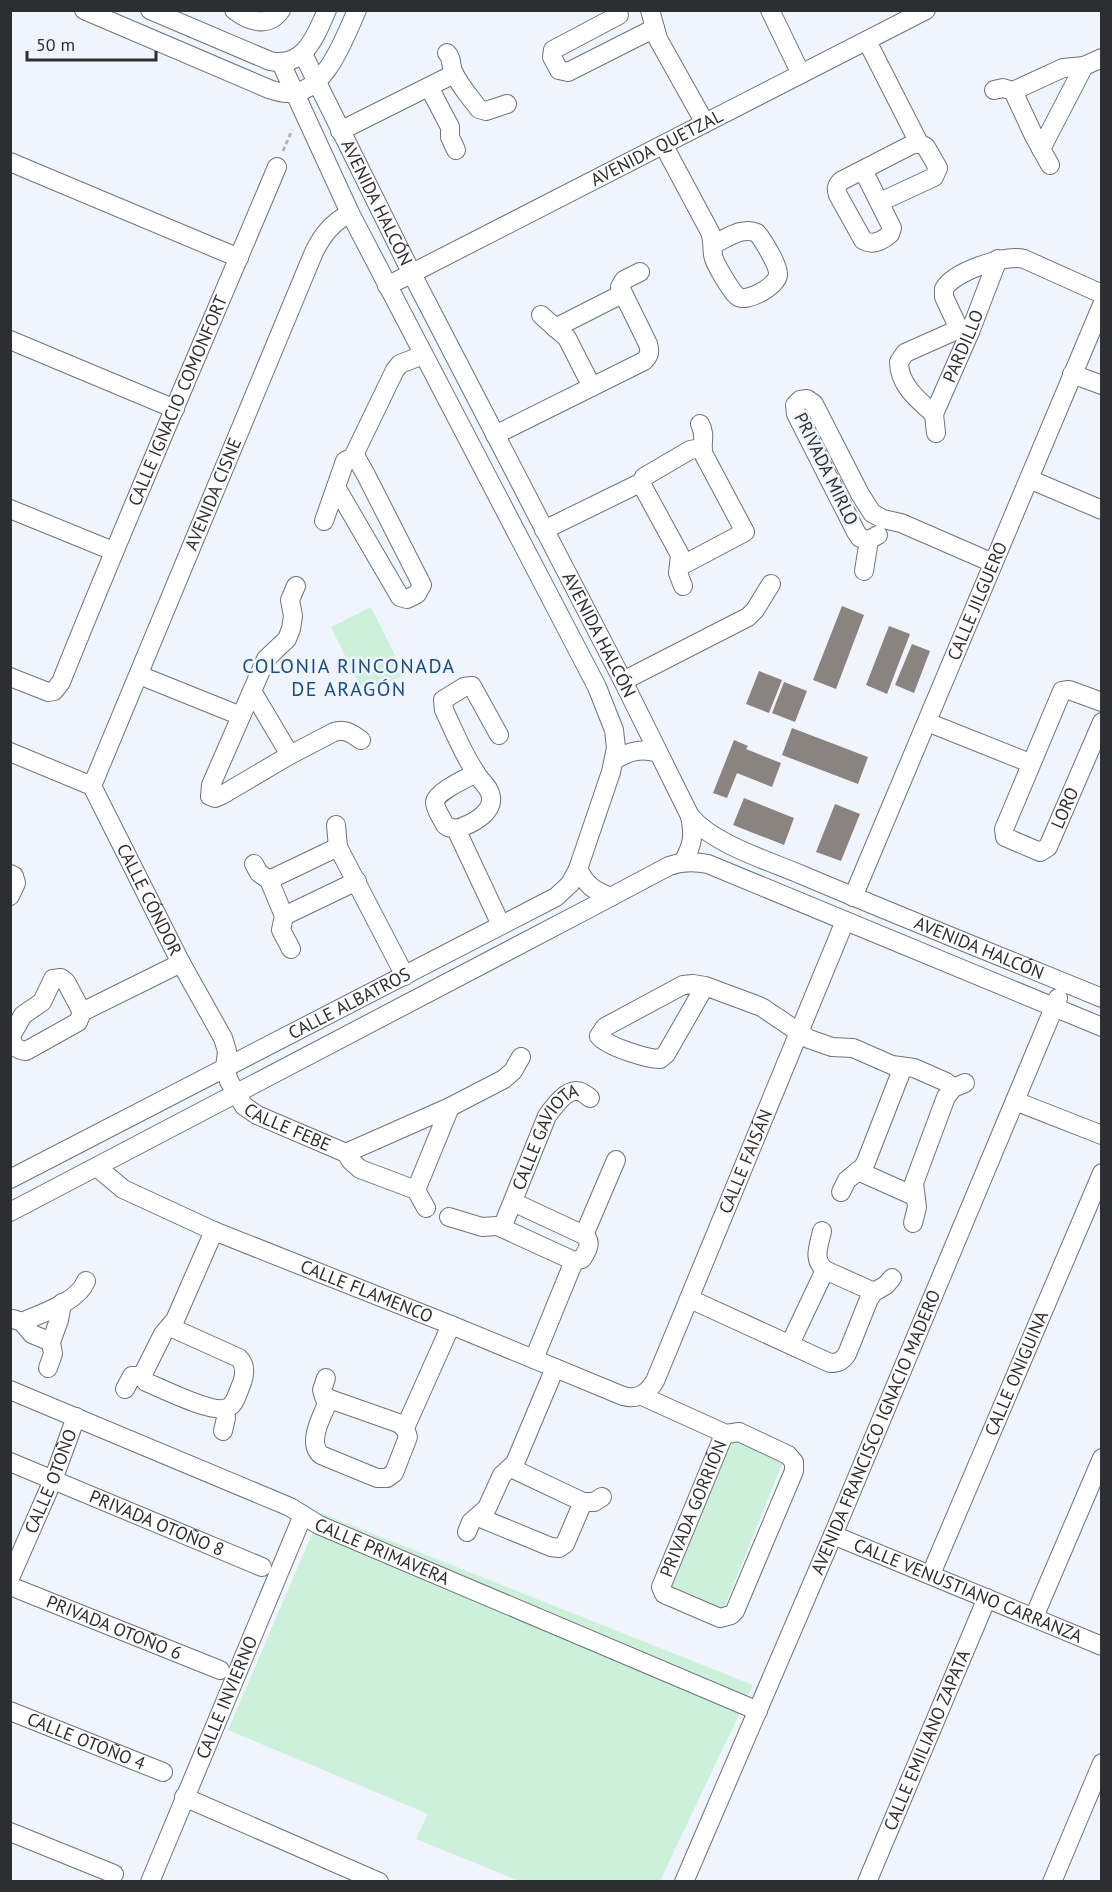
<svg xmlns="http://www.w3.org/2000/svg" width="1112" height="1892" viewBox="0 0 1112 1892" font-family="'PT Sans',sans-serif">
	<style>
		.green { fill: #cdf0db }
		.building { fill: #8b837f }
		.lines { fill: none; stroke-linecap: round; stroke-linejoin: round }
		.minor-casing { stroke: #6e7379; stroke-width: 20 }
		.path { stroke: #b0b4bb; stroke-width: 3; stroke-dasharray: 4.5 3; stroke-linecap: butt }
		.minor { stroke: #fff; stroke-width: 18 }
		.labels { text-anchor: middle; stroke-width: 5; stroke-linejoin: round; paint-order: stroke }
		.street-label { font-size: 18px; fill: #2c2e31; stroke: #f0f5fd }
		.neighbourhood-label { font-size: 20px; letter-spacing: 1.5px; fill: #194d7f; stroke: #f0f5fd }
	</style>
	<rect width="100%" height="100%" fill="#f0f5fd"/>
	<g class="green">
		<path d="M371,607L405,675L364,695L331,627Z"/>
		<path d="M724,1436L784,1459L723,1611L664,1587Z"/>
		<path d="M321,1513L753,1685L660,1881H519L416,1839L428,1814L228,1730Z"/>
	</g>
	<g class="building">
		<path d="M842,606L864,615L836,689L813,680Z"/>
		<path d="M889,626L910,634L887,694L866,685Z"/>
		<path d="M912,644L930,651L914,693L895,685Z"/>
		<path d="M759,671L782,680L769,713L746,704Z"/>
		<path d="M784,682L807,691L795,722L772,713Z"/>
		<path d="M792,728L868,757L858,784L782,755Z"/>
		<path d="M734,740L748,746L746,749L781,763L772,787L737,773L727,798L713,793Z"/>
		<path d="M744,798L794,818L784,845L733,825Z"/>
		<path d="M835,804L860,814L841,861L816,852Z"/>
	</g>
	<g class="lines">
		<defs>
			<g id="minor">
				<path d="M84,10L269,89C275,91 281,93 287,93C325,95 344,39 357,10"/>
				<path d="M150,10L270,61C304,69 316,35 327,10"/>
				<path d="M234,10C249,22 269,28 281,10"/>
				<path d="M650,10L658,39L705,123"/>
				<path d="M770,10L801,74"/>
				<path d="M619,15L553,50L552,57L559,70L568,72L655,28"/>
				<path d="M867,41L919,143L926,147L938,168L934,177L880,202"/>
				<path d="M447,53C453,59 450,64 453,71C459,85 470,97 479,109L486,111L507,104"/>
				<path id="s1" d="M303,54L412,274L623,681L690,816C713,844 769,861 802,875C901,917 1002,957 1102,998"/>
				<path d="M429,87L450,127V137L456,150"/>
				<path d="M994,90L1003,88L1013,91L1034,136L1050,165"/>
				<path d="M1013,91L1063,68L1084,66L1102,58"/>
				<path d="M340,131L454,74"/>
				<path d="M664,146L710,232C713,240 712,247 713,255C714,263 731,291 737,296C746,304 777,286 778,275C779,266 763,240 757,233C743,226 727,238 714,244"/>
				<path d="M1041,149L1084,66"/>
				<path d="M10,162L239,258"/>
				<path d="M863,170L892,228L890,234C882,241 873,246 863,240L838,195C836,189 836,186 841,181L911,145L919,143"/>
				<path id="s2" d="M387,286L926,10"/>
				<path d="M541,315L567,338L592,387"/>
				<path d="M555,328L622,294"/>
				<path d="M970,332L959,329L944,297V289C953,272 1005,254 1024,259L1102,294"/>
				<path d="M10,340L175,409"/>
				<path d="M1072,374L1102,385"/>
				<path d="M934,414C918,400 899,385 899,362L905,353L959,329"/>
				<path id="s3" d="M936,433L934,414L970,332L998,259"/>
				<path d="M495,435L644,361C650,355 650,351 648,344L620,287L624,280L640,272"/>
				<path d="M1029,479L1102,510"/>
				<path d="M642,482L643,487L680,555L678,573L683,586"/>
				<path d="M336,487L400,597L407,599L417,594L422,585L366,475L357,459L353,457"/>
				<path d="M10,509L113,551"/>
				<path d="M324,521L345,461L353,457L395,370L400,364L423,355"/>
				<path d="M544,530L642,482L644,477L690,450L702,448"/>
				<path d="M869,540L860,538L856,532L796,414L795,405L800,400L807,399L814,404L860,494L872,513L883,519L901,523L993,563"/>
				<path d="M679,567L745,532L704,455C700,443 707,437 700,424"/>
				<path d="M864,571L869,540L878,535"/>
				<path d="M296,586L290,600L293,616L291,629L287,639L266,659L211,785L210,796L215,798L222,795L290,755L334,732C345,728 352,734 361,740"/>
				<path d="M139,675L241,716"/>
				<path id="s4" d="M10,677L48,692L54,691L61,682C130,509 205,338 277,167"/>
				<path d="M623,681L748,617L755,610L771,584"/>
				<path d="M252,691L290,755"/>
				<path id="s5" d="M1102,702L1069,690L1062,691L1004,829L1005,837L1040,852L1048,847L1102,722"/>
				<path d="M927,722L1030,763"/>
				<path id="s6" d="M10,752L92,786L181,963L223,1038L227,1051L225,1068L229,1081L244,1106L257,1115L346,1153L351,1161L360,1169L416,1190L426,1208"/>
				<path d="M614,760C630,751 641,748 658,753"/>
				<path d="M476,773C467,778 436,792 435,802C435,810 442,818 445,825L448,827L456,829L501,925"/>
				<path id="s7" d="M92,786L314,252C323,234 332,223 350,213"/>
				<path d="M336,825L338,847L405,976"/>
				<path d="M456,829C470,825 493,814 491,797C490,787 480,781 476,773C463,754 454,731 444,710L443,700L464,687L472,686L499,735"/>
				<path d="M683,862C693,844 694,836 690,816"/>
				<path d="M254,864L259,873L269,880L284,916L281,930L291,949"/>
				<path d="M578,869C586,885 594,891 611,897"/>
				<path d="M10,874L14,876L16,883L10,896"/>
				<path d="M269,880L338,847"/>
				<path id="s8" d="M853,897L1102,305"/>
				<path d="M284,916L357,881"/>
				<path d="M705,986L666,1054L660,1059C647,1059 606,1046 599,1036L605,1027L683,985L693,984L705,986L759,1006L763,1008L809,1039L832,1047L853,1048L892,1065L914,1068L946,1082L953,1088"/>
				<path d="M82,1012L66,982L61,978L53,979L42,1002L23,1015L11,1036C12,1045 16,1050 26,1051L78,1022L82,1012L181,963"/>
				<path d="M1015,1101L1102,1135"/>
				<path d="M346,1153L450,1107L504,1079L513,1071L521,1057"/>
				<path id="s9" d="M98,1168L123,1189L214,1231L451,1325L623,1396C638,1400 647,1394 655,1381L845,921"/>
				<path d="M858,1171L914,1196"/>
				<path id="s10" d="M10,1179L556,897L570,884L578,869L611,772L616,748L614,730L597,687L350,213L281,63"/>
				<path d="M416,1190L450,1107"/>
				<path d="M841,1192L847,1180L863,1167L866,1162L903,1067"/>
				<path d="M10,1212L586,910L669,866C683,861 694,861 708,864L1102,1027"/>
				<path d="M449,1217L482,1227L497,1226L502,1228L574,1261L582,1259C587,1251 593,1242 584,1235L513,1202"/>
				<path d="M913,1223L917,1207L914,1183L946,1097L953,1088L965,1083"/>
				<path id="s11" d="M502,1228L547,1116C553,1108 565,1090 577,1091C582,1091 586,1095 590,1098"/>
				<path d="M822,1231C819,1246 812,1259 825,1270L874,1292"/>
				<path d="M584,1235L616,1160"/>
				<path d="M690,1299L830,1363C839,1363 842,1361 847,1354L869,1299L874,1292L886,1285L892,1278"/>
				<path d="M13,1319L22,1322L32,1334L51,1342"/>
				<path d="M22,1322C42,1313 78,1302 86,1281"/>
				<path d="M790,1344L825,1270"/>
				<path d="M534,1359L574,1261"/>
				<path d="M48,1368L53,1354L51,1342L59,1320L62,1303"/>
				<path d="M142,1376L163,1334L175,1320L214,1231"/>
				<path d="M326,1378L322,1390L324,1397L398,1423L405,1428"/>
				<path d="M125,1389L132,1376H142L146,1382C161,1388 216,1416 229,1407C236,1403 238,1391 242,1383C245,1374 246,1365 239,1358L170,1327"/>
				<path id="s12" d="M10,1390L290,1507L319,1525L758,1711"/>
				<path id="s13" d="M642,1396L726,1434L739,1432L788,1455L794,1462V1471L735,1611L731,1615L720,1618L664,1594L661,1587L723,1437L726,1434"/>
				<path d="M329,1399C323,1415 306,1442 321,1455L377,1478H387L394,1473L408,1437L405,1428L451,1325"/>
				<path d="M223,1431L226,1418L225,1410"/>
				<path id="s14" d="M10,1462L262,1567"/>
				<path d="M511,1468L583,1502H594L602,1497"/>
				<path d="M478,1517L551,1547L559,1548L565,1544L583,1502"/>
				<path d="M467,1532L471,1522L487,1508L502,1475L515,1463L555,1368"/>
				<path id="s15" d="M833,1535L1102,1646"/>
				<path id="s16" d="M931,1574L1102,1173"/>
				<path id="s17" d="M10,1578L53,1480L76,1417"/>
				<path id="s18" d="M10,1586L220,1670"/>
				<path d="M1034,1617L1102,1458"/>
				<path id="s19" d="M10,1711L163,1772"/>
				<path d="M184,1797L379,1882"/>
				<path d="M10,1832L114,1874"/>
				<path id="s20" d="M150,1882L303,1515"/>
				<path id="s21" d="M684,1882L833,1535L1058,998"/>
				<path id="s22" d="M867,1882L987,1598"/>
				<path d="M1052,1882L1102,1763"/>
			</g>
		</defs>
		<use href="#minor" class="minor-casing"/>
		<path class="path" d="M283,151L292,130"/>
		<use href="#minor" class="minor"/>
	</g>
	<g class="labels">
		<g class="street-label">
			<text dy="6" stroke="none"><textPath href="#s2" startOffset="303">AVENIDA QUETZAL</textPath></text>
			<text dy="6" stroke="none"><textPath href="#s1" startOffset="166">AVENIDA HALCÓN</textPath></text>
			<text dy="6" stroke="none"><textPath href="#s3" startOffset="93">PARDILLO</textPath></text>
			<text dy="6" stroke="none"><textPath href="#s4" startOffset="363">CALLE IGNACIO COMONFORT</textPath></text>
			<text transform="translate(826 469) rotate(64)" y="6">PRIVADA MIRLO</text>
			<text dy="6" stroke="none"><textPath href="#s7" startOffset="316">AVENIDA CISNE</textPath></text>
			<text dy="6" stroke="none"><textPath href="#s8" startOffset="321">CALLE JILGUERO</textPath></text>
			<text dy="6" stroke="none"><textPath href="#s1" startOffset="652">AVENIDA HALCÓN</textPath></text>
			<text dy="6" stroke="none"><textPath href="#s5" startOffset="290">LORO</textPath></text>
			<text dy="6" stroke="none"><textPath href="#s6" startOffset="216">CALLE CÓNDOR</textPath></text>
			<text dy="6" stroke="none"><textPath href="#s1" startOffset="1174">AVENIDA HALCÓN</textPath></text>
			<text dy="6" stroke="none"><textPath href="#s10" startOffset="382">CALLE ALBATROS</textPath></text>
			<text dy="6" stroke="none"><textPath href="#s6" startOffset="495">CALLE FEBE</textPath></text>
			<text dy="6" stroke="none"><textPath href="#s11" startOffset="102">CALLE GAVIOTA</textPath></text>
			<text dy="6" stroke="none"><textPath href="#s9" startOffset="850">CALLE FAISÁN</textPath></text>
			<text dy="6" stroke="none"><textPath href="#s9" startOffset="297">CALLE FLAMENCO</textPath></text>
			<text dy="6" stroke="none"><textPath href="#s16" startOffset="218">CALLE ONIGUINA</textPath></text>
			<text dy="6" stroke="none"><textPath href="#s21" startOffset="489">AVENIDA FRANCISCO IGNACIO MADERO</textPath></text>
			<text dy="6" stroke="none"><textPath href="#s17" startOffset="105">CALLE OTOÑO</textPath></text>
			<text dy="6" stroke="none"><textPath href="#s13" startOffset="500">PRIVADA GORRIÓN</textPath></text>
			<text dy="6" stroke="none"><textPath href="#s14" startOffset="159">PRIVADA OTOÑO 8</textPath></text>
			<text dy="6" stroke="none"><textPath href="#s12" startOffset="406">CALLE PRIMAVERA</textPath></text>
			<text dy="6" stroke="none"><textPath href="#s15" startOffset="146">CALLE VENUSTIANO CARRANZA</textPath></text>
			<text dy="6" stroke="none"><textPath href="#s18" startOffset="112">PRIVADA OTOÑO 6</textPath></text>
			<text dy="6" stroke="none"><textPath href="#s20" startOffset="200">CALLE INVIERNO</textPath></text>
			<text dy="6" stroke="none"><textPath href="#s22" startOffset="154">CALLE EMILIANO ZAPATA</textPath></text>
			<text dy="6" stroke="none"><textPath href="#s19" startOffset="82">CALLE OTOÑO 4</textPath></text>
		</g>
		<g class="neighbourhood-label">
			<text x="349" y="673">COLONIA RINCONADA<tspan x="349" dy="23">DE ARAGÓN</tspan></text>
		</g>
	</g>
	<rect width="1112" height="1892" fill="none" stroke="#2c2e31" stroke-width="24"/>
	<path d="M27 51v9h129v-9" fill="none" stroke="#2c2e31" stroke-width="3"/>
	<text x="36" y="51" font-size="18" fill="#2c2e31" stroke="#f0f5fd" stroke-width="4.5" paint-order="stroke">50 m</text>
</svg>
